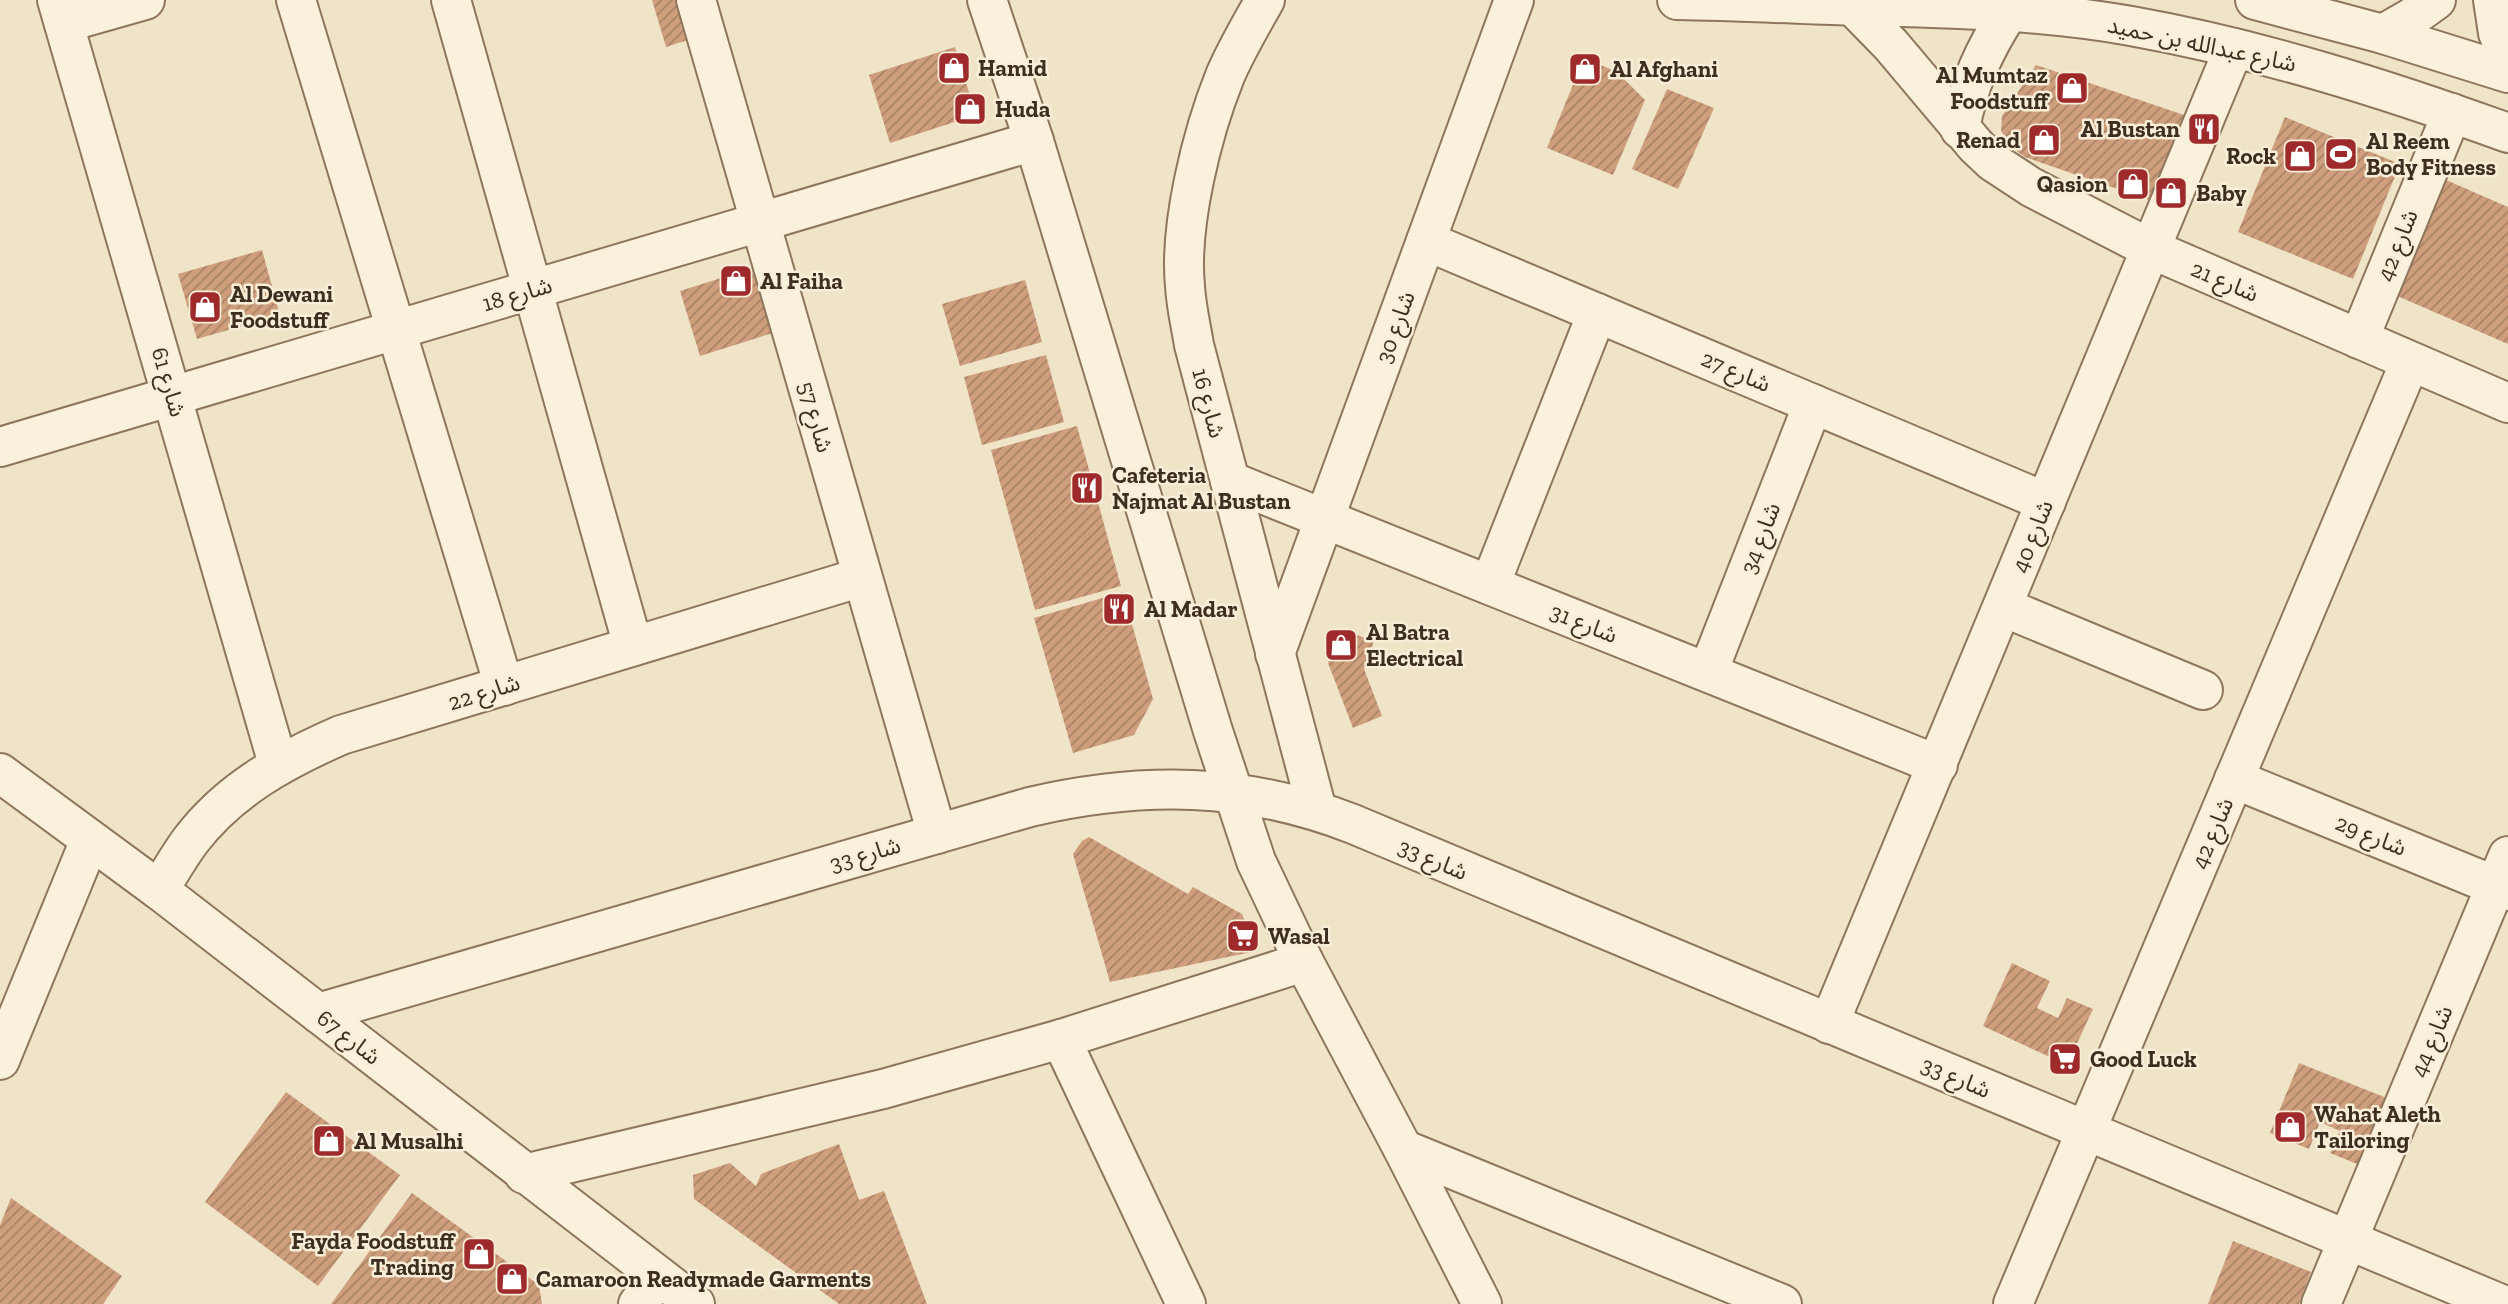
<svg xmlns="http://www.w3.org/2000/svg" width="2508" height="1304" viewBox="0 0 2508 1304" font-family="'Zilla Slab','Noto Sans Arabic',serif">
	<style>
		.building { fill: url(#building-hatch) }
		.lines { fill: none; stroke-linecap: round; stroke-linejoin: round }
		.minor-casing { stroke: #8d765c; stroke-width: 42 }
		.minor { stroke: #faf1dc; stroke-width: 38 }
		.labels { text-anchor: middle; stroke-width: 5; stroke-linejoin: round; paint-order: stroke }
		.street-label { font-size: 23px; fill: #3d2e20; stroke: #f7eed8 }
		.poi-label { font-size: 23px; font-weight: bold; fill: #3d2e20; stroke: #f7eed8; text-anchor: start }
	</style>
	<defs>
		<pattern id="building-hatch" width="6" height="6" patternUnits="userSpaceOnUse" patternTransform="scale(1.75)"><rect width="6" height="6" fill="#cf9f7d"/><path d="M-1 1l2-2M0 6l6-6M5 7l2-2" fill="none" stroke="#a98266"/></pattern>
	</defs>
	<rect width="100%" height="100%" fill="#f0e4c8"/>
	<g class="building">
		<path d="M652,0H686L697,37L666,47Z"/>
		<path d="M955,47L976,115L890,143L869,75Z"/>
		<path d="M1584,58L1617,72L1645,100L1613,175L1547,148Z"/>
		<path d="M2036,65L2184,115L2155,202L2025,157L2008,145L2001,130L2002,116Z"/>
		<path d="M1667,89L1714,108L1678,189L1632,169Z"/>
		<path d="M2285,117L2400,164L2353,279L2238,232Z"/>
		<path d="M2446,180L2508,207V344L2395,295Z"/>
		<path d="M262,250L280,315L197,339L178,274Z"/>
		<path d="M762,265L782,330L700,356L680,291Z"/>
		<path d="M1025,280L1042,342L960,366L942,304Z"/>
		<path d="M1046,355L1064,422L982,445L964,377Z"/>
		<path d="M1077,426L1121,586L1035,610L991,450Z"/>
		<path d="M1123,592L1153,699L1134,735L1073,753L1034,618Z"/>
		<path d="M1340,629L1374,641L1364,669L1382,716L1353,728L1328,663Z"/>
		<path d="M1089,837L1188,894L1193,887L1242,914L1256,951L1110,982L1073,854L1082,841Z"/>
		<path d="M2012,963L2050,981L2037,1008L2058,1018L2067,998L2093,1009L2067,1065L1983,1026Z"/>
		<path d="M2299,1063L2389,1099L2362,1166L2330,1153L2340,1131L2320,1122L2309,1149L2270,1133Z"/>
		<path d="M286,1092L400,1175L318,1286L205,1202Z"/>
		<path d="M839,1144L859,1200L884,1191L927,1304H839L694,1199L693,1175L730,1163L756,1186L761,1174Z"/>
		<path d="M412,1193L539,1285L542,1304H331Z"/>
		<path d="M11,1198L122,1276L103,1304H0V1225Z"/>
		<path d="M2233,1241L2311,1272L2299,1304H2208Z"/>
	</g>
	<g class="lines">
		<defs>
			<g id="minor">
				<path d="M57,0L278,764"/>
				<path d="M296,0L504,686"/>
				<path d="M451,0L633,646"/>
				<path d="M696,0L937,834"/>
				<path d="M987,0L1034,141L1213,731L1256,861L1304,962L1403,1149L1482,1304"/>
				<path d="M1265,0C1251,25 1236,50 1225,76C1202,133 1179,225 1185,286C1186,306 1191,326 1194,345L1317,810"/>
				<path d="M1677,0C1737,1 1797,4 1857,6C1948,8 2041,10 2131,26C2260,49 2386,89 2508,133"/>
				<path d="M2255,0L2383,34L2508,73"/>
				<path d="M2493,0L2498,33L2508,59"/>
				<path d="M1853,6L1891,45L1976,146L1993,162L2031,187L2151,249L2508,403"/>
				<path d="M64,23L145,0"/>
				<path d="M2383,34L2411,18L2436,0"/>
				<path d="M1960,129C1968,85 1984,50 2008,13"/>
				<path d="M1426,241L2046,502"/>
				<path d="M2359,339L2452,113"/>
				<path d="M0,447L1034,141"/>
				<path d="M1230,481L1938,765"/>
				<path d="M1490,585L1597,313"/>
				<path d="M2003,607L2203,690"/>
				<path d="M1275,654L1514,0"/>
				<path d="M1708,672L1813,404"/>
				<path d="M0,773L159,890L695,1304"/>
				<path d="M2234,779L2508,891"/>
				<path d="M159,890C169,874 179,856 191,840C230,789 284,760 341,735L862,577"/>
				<path d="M318,1013L1030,807C1142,781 1245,782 1353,824L2501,1304"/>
				<path d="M1829,1024L2234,48"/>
				<path d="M1061,1039L1186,1304"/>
				<path d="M0,1060L90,840"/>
				<path d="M1403,1149L1782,1304"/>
				<path d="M524,1174L883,1089L1061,1039L1304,962"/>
				<path d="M638,1304L658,1277"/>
				<path d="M2013,1304L2410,362"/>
				<path d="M2321,1304L2508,856"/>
			</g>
		</defs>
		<use href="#minor" class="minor-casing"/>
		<use href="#minor" class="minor"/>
	</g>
	<defs>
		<symbol id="shop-square" viewBox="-11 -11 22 22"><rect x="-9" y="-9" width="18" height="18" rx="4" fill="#9e2a2b" stroke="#f7eed8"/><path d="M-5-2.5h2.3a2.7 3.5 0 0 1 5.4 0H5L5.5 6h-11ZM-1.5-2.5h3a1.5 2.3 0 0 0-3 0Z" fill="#fff"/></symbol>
		<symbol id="restaurant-square" viewBox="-11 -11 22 22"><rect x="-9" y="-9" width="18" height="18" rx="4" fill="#9e2a2b" stroke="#f7eed8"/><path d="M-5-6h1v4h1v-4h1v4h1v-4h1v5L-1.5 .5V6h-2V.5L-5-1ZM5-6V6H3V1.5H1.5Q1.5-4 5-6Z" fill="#fff"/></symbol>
		<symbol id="stadium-square" viewBox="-11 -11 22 22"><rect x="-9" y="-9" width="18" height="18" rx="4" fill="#9e2a2b" stroke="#f7eed8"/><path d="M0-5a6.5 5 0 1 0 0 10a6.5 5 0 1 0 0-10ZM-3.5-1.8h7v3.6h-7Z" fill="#fff"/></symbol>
		<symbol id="supermarket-square" viewBox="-11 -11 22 22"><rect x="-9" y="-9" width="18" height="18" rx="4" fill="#9e2a2b" stroke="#f7eed8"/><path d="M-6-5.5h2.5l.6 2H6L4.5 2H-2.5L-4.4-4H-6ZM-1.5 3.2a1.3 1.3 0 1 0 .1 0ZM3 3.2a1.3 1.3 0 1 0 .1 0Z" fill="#fff"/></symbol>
	</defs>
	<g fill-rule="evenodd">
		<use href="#shop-square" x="935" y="49" width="38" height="38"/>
		<use href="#shop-square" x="1566" y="50" width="38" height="38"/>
		<use href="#shop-square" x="2053" y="69" width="38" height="38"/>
		<use href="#shop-square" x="951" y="90" width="38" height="38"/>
		<use href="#restaurant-square" x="2185" y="110" width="38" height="38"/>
		<use href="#shop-square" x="2025" y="121" width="38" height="38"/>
		<use href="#stadium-square" x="2322" y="135" width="38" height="38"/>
		<use href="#shop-square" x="2281" y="137" width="38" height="38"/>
		<use href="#shop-square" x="2114" y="165" width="38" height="38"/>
		<use href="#shop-square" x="2152" y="174" width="38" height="38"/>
		<use href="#shop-square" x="717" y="262" width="38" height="38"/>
		<use href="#shop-square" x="186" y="288" width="38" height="38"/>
		<use href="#restaurant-square" x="1068" y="469" width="38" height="38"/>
		<use href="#restaurant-square" x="1100" y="590" width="38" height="38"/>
		<use href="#shop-square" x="1322" y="626" width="38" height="38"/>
		<use href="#supermarket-square" x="1224" y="917" width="38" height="38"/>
		<use href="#supermarket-square" x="2046" y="1040" width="38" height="38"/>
		<use href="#shop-square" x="2271" y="1108" width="38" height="38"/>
		<use href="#shop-square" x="310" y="1122" width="38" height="38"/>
		<use href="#shop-square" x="460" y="1235" width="38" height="38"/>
		<use href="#shop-square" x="493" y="1260" width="38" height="38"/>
	</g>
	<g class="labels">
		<g class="street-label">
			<text transform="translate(2202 44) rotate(12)" y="8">شارع عبدالله بن حميد</text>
			<text transform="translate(2397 245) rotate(-68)" y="8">شارع 42</text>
			<text transform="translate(2225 281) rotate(23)" y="8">شارع 21</text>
			<text transform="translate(517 294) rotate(-16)" y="8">شارع 18</text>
			<text transform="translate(1395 327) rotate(-70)" y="8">شارع 30</text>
			<text transform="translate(1736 371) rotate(23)" y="8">شارع 27</text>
			<text transform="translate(169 382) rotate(74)" y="8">شارع 61</text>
			<text transform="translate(1209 403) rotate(75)" y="8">شارع 16</text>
			<text transform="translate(816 417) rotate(74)" y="8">شارع 57</text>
			<text transform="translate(2032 536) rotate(-68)" y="8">شارع 40</text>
			<text transform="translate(1760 538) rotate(-69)" y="8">شارع 34</text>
			<text transform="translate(1584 623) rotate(22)" y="8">شارع 31</text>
			<text transform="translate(484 692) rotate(-17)" y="8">شارع 22</text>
			<text transform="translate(2212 833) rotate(-67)" y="8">شارع 42</text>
			<text transform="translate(2371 835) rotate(22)" y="8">شارع 29</text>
			<text transform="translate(865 854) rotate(-16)" y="8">شارع 33</text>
			<text transform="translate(1433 859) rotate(23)" y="8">شارع 33</text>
			<text transform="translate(349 1037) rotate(38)" y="8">شارع 67</text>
			<text transform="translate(2431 1041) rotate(-67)" y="8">شارع 44</text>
			<text transform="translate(1956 1077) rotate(23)" y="8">شارع 33</text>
		</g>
		<g class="poi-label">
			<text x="978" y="76">Hamid</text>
			<text x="1610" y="77">Al Afghani</text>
			<text x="2048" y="83" text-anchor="end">Al Mumtaz<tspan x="2048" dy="26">Foodstuff</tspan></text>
			<text x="995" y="117">Huda</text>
			<text x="2180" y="137" text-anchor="end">Al Bustan</text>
			<text x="2020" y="148" text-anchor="end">Renad</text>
			<text x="2366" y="149">Al Reem<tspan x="2366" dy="26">Body Fitness</tspan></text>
			<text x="2276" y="164" text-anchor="end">Rock</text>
			<text x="2108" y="192" text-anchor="end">Qasion</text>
			<text x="2196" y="201">Baby</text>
			<text x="760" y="289">Al Faiha</text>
			<text x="230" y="302">Al Dewani<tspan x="230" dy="26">Foodstuff</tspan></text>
			<text x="1112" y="483">Cafeteria<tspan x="1112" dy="26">Najmat Al Bustan</tspan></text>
			<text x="1144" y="617">Al Madar</text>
			<text x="1366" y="640">Al Batra<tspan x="1366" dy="26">Electrical</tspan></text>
			<text x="1268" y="944">Wasal</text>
			<text x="2090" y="1067">Good Luck</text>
			<text x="2314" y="1122">Wahat Aleth<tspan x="2314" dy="26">Tailoring</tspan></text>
			<text x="354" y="1149">Al Musalhi</text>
			<text x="454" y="1249" text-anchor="end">Fayda Foodstuff<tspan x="454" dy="26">Trading</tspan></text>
			<text x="536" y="1287">Camaroon Readymade Garments</text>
		</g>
	</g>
</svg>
